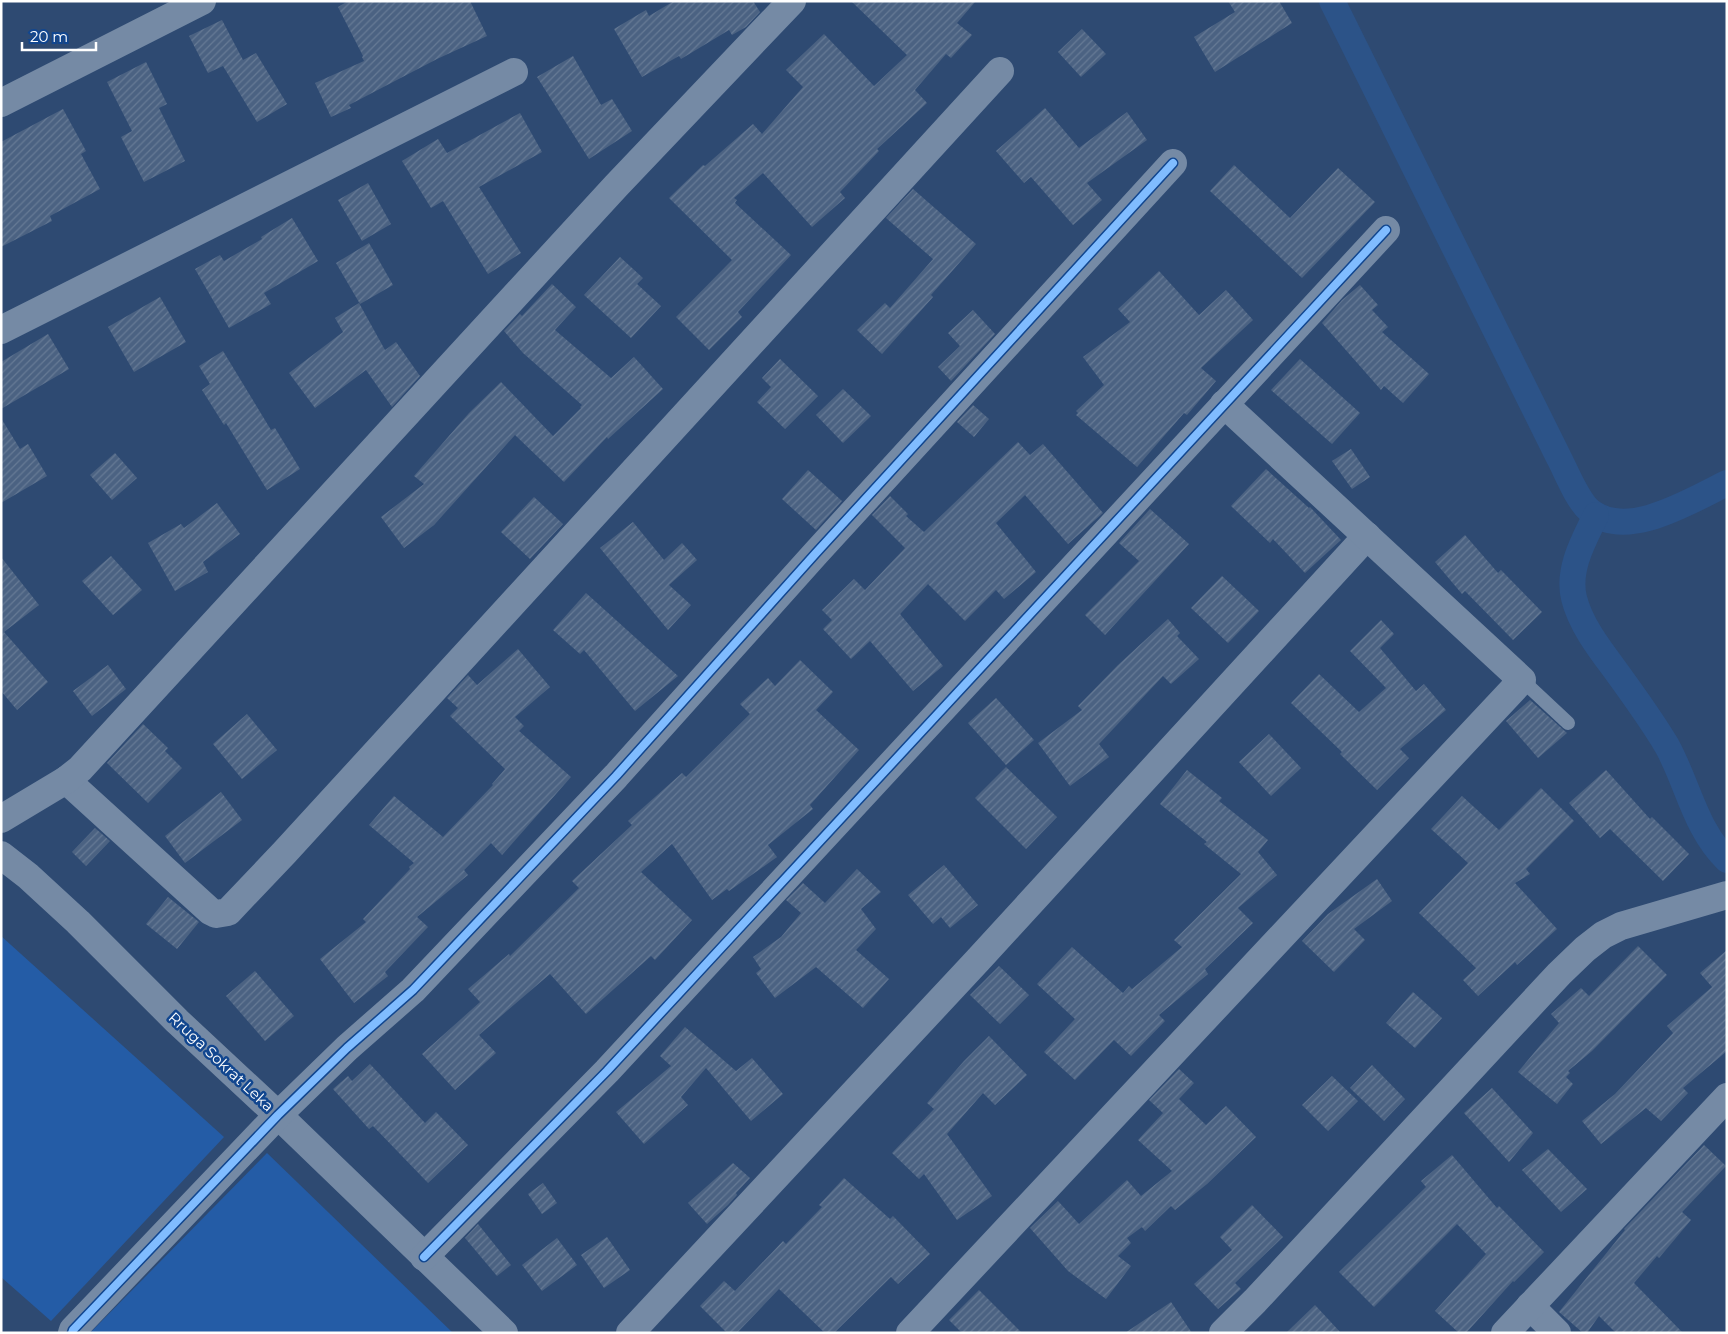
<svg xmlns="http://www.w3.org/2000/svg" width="1728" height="1334" viewBox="0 0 1728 1334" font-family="Montserrat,sans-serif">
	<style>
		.pitch { fill: #245ca6 }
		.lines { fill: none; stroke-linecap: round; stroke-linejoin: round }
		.canal { stroke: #2c5388; stroke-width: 26 }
		.building { fill: url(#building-hatch) }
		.service { stroke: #758aa5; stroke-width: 14 }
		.minor { stroke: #758aa5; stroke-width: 28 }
		.cycleway-casing { stroke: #11468f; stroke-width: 11 }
		.cycleway { stroke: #80bcff; stroke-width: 8 }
		.labels { text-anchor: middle; stroke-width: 5; stroke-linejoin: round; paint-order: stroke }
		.street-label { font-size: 15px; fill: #fff; stroke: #11468f }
	</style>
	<defs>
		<pattern id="building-hatch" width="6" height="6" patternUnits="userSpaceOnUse" patternTransform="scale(1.25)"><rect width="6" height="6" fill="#4b6282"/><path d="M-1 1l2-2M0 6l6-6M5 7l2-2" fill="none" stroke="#667a95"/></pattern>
	</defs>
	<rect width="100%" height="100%" fill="#2e4a72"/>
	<g class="pitch">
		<path d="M1,936L224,1137L51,1321L1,1277Z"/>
		<path d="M267,1153L453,1333H90Z"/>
	</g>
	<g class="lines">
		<g class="canal">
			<path d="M1332,1L1559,458C1567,473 1577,500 1590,511C1627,541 1692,500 1727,483"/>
			<path d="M1596,515C1584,540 1567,569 1574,598C1580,623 1598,647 1613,667C1632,693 1651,719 1667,746C1688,784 1695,829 1727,860"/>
		</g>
	</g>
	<g class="building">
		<path d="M348,1H470L487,36L437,59L349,105L351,108L331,117L315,83L364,61L362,57L363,56L338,7Z"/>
		<path d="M674,1H753L760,12L746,27L732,35L729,30L681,59L679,56L642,77L614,29L646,10L649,16Z"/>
		<path d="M851,1H976L957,23L972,35L951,58L946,54L915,90L927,103L877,149L879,151L840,192L845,198L812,227L763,173L734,198L737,200L735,203L791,255L738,312L742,317L709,350L676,317L732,260L669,198L703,165L705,166L753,124L762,134L803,87L786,70L824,34L874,86L907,55Z"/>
		<path d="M1228,1H1279L1292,23L1215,72L1194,37L1235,12Z"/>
		<path d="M222,20L243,60L256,53L287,104L257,122L223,66L208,73L189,36Z"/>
		<path d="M1082,29L1106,54L1081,77L1058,52Z"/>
		<path d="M573,56L601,105L612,99L632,131L589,159L537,77Z"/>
		<path d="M146,62L167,104L159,108L185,161L144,182L121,137L132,131L107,82Z"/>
		<path d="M1045,108L1079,148L1127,112L1147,140L1087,183L1102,200L1073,225L1031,177L1024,183L996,151Z"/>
		<path d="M63,109L86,151L81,154L100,189L50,216L52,221L1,247V142Z"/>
		<path d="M520,113L542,152L479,187L521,253L488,274L443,201L431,208L402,161L438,139L447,153Z"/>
		<path d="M1234,165L1290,218L1338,168L1375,202L1302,278L1210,191Z"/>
		<path d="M368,183L391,224L362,241L338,200Z"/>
		<path d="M913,189L976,244L931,295L933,297L882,354L857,330L885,303L890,308L933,259L886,218Z"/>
		<path d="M292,218L318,261L264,293L271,304L229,328L195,269L220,255L224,261L262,239L261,237Z"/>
		<path d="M369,243L393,285L360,304L336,263Z"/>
		<path d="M620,257L643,278L637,284L661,306L631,338L584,295Z"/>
		<path d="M1159,271L1199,315L1226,290L1253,320L1201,368L1216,381L1187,415L1184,413L1137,467L1076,415L1078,413L1076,411L1104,385L1083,357L1130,322L1118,309Z"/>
		<path d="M552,284L576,307L555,330L611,378L634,357L663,389L608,439L607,437L564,482L515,435L434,525L404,548L381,517L424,484L414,476L469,413L501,382L553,436L581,408L580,407L582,405L523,353L504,331L520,314L522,316Z"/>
		<path d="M1360,285L1378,305L1372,310L1388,327L1382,332L1429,374L1403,403L1384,386L1381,390L1322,323L1342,300Z"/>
		<path d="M160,297L186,342L134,372L108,327Z"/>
		<path d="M359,303L385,350L396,342L420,376L392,407L366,370L315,408L289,373L343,332L335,318Z"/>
		<path d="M973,310L995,334L951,381L938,367L960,346L948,333Z"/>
		<path d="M48,334L69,369L1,409V362Z"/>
		<path d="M223,351L271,430L275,428L300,469L267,490L226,423L224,425L202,390L210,384L199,366Z"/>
		<path d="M780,359L818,396L785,429L757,402L771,387L762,378Z"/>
		<path d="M1300,359L1360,413L1332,444L1271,390Z"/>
		<path d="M843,389L871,416L843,443L816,415Z"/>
		<path d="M973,405L989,419L974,437L957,422Z"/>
		<path d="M1,418L20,449L28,444L47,476L1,503Z"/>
		<path d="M1018,442L1030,455L1043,444L1103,513L1068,544L1025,495L996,523L1036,572L1004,599L996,590L965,621L928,584L900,614L943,666L913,691L870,641L851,659L823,629L832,620L822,610L854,579L865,590L905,548L872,515L890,496L908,514L906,516L924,532Z"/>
		<path d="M1351,449L1370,477L1352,489L1332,461Z"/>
		<path d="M115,453L137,478L112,500L90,475Z"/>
		<path d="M1266,469L1309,508L1310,507L1341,540L1305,573L1273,539L1270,543L1231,506Z"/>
		<path d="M808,470L842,501L816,530L782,499Z"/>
		<path d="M534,497L563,524L530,559L501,532Z"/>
		<path d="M217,503L240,534L203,562L208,572L175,591L148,543L181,524L184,528Z"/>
		<path d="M1150,509L1189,544L1105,635L1085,615L1139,561L1119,543Z"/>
		<path d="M633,522L664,560L682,543L697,560L669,585L691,605L668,630L600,548Z"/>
		<path d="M1465,535L1498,573L1501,570L1542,612L1513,640L1465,591L1462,594L1435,562Z"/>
		<path d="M111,556L142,590L113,615L82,581Z"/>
		<path d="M1,557L39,605L4,632L48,682L17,710L1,691Z"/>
		<path d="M1222,576L1259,611L1228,643L1191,608Z"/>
		<path d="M586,593L678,676L635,711L584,650L580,654L553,630Z"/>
		<path d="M1168,619L1180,633L1177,636L1199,659L1171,684L1163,676L1099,744L1109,757L1070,786L1038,743L1082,710L1078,706L1118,665Z"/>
		<path d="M1381,620L1394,634L1380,648L1416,691L1424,684L1446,710L1400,749L1409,758L1377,790L1340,754L1342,752L1291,703L1319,674L1359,712L1386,688L1350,651Z"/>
		<path d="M518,649L550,687L515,717L524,726L519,731L571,777L502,855L491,843L464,870L468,875L417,917L428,927L385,972L388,976L354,1003L320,959L366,922L363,919L410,869L409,867L414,863L369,825L394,796L443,837L493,785L492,784L505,769L450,716L458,708L447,698L468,675L477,685Z"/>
		<path d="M800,660L833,692L816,710L859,750L810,805L813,809L768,845L777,857L729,891L727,889L712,900L672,844L641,872L692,920L655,960L651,956L586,1014L550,974L479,1035L496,1053L455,1090L422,1054L480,1002L468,989L509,954L510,956L579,888L572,881L632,825L628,821L682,773L686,777L750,714L740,704L768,678L775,686Z"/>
		<path d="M108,665L126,689L92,716L73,691Z"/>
		<path d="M996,698L1034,740L1006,765L968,723Z"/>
		<path d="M1530,700L1567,733L1538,758L1506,721Z"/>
		<path d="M247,714L277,750L242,779L213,744Z"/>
		<path d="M143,724L168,748L165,751L182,768L148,803L107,763Z"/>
		<path d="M1269,734L1301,768L1271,796L1239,762Z"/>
		<path d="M1006,767L1057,817L1026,849L975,798Z"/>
		<path d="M1187,770L1222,798L1219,801L1268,840L1258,852L1277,875L1238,908L1253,923L1205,969L1208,974L1159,1015L1165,1021L1131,1056L1114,1040L1075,1080L1044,1052L1075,1019L1037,984L1072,947L1123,993L1129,986L1132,989L1182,947L1174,940L1241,874L1204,844L1207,842L1160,804Z"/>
		<path d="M1606,770L1650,819L1652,817L1689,854L1663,881L1610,829L1600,838L1569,803Z"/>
		<path d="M1541,788L1574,821L1526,869L1530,874L1515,883L1557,929L1517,965L1515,962L1478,996L1463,980L1476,968L1419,913L1468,863L1431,829L1462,796L1499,830Z"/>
		<path d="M221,792L242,820L185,863L165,836Z"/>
		<path d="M95,828L110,841L86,866L72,852Z"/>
		<path d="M944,865L978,905L950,928L941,917L933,924L908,895Z"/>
		<path d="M857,869L881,892L861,909L876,929L856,950L889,979L863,1008L816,967L775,998L756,973L761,969L753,957L781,937L801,913L786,900L803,883L825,903Z"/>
		<path d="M1377,879L1392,901L1354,929L1365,940L1334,972L1302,941L1328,914Z"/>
		<path d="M168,897L199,922L177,949L146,924Z"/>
		<path d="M1638,946L1667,975L1592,1051L1568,1071L1570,1073L1566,1077L1573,1084L1557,1104L1518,1072L1559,1023L1551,1014L1581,988L1589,996Z"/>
		<path d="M1727,950V1051L1683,1088L1688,1093L1661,1121L1646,1108L1601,1144L1582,1121L1615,1094L1673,1033L1667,1026L1712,987L1700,973Z"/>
		<path d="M999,966L1029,995L1000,1024L970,995Z"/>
		<path d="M255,971L294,1016L265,1041L226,996Z"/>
		<path d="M1413,992L1442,1018L1415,1048L1386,1023Z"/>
		<path d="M685,1027L736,1071L752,1058L783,1094L751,1121L706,1068L681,1097L688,1105L644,1144L616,1112L671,1066L660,1056Z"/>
		<path d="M989,1036L1027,1075L995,1105L983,1093L947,1134L992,1196L957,1220L924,1174L919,1179L892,1153L934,1109L927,1103L964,1061Z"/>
		<path d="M370,1064L425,1123L436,1112L468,1145L428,1183L373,1126L369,1129L333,1089L348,1076L352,1081Z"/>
		<path d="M1372,1065L1405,1099L1384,1121L1350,1088Z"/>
		<path d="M1179,1069L1194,1083L1179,1099L1206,1125L1226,1106L1256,1137L1207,1184L1175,1210L1171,1206L1145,1231L1142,1227L1127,1238L1131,1243L1118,1256L1131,1266L1106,1299L1068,1271L1030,1228L1058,1201L1079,1224L1127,1180L1141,1196L1172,1171L1138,1140L1163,1113L1149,1100Z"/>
		<path d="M1332,1076L1358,1101L1328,1131L1302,1105Z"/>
		<path d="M1492,1088L1533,1133L1509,1162L1464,1113Z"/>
		<path d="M1704,1145L1726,1166L1682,1212L1691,1220L1659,1258L1657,1256L1634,1283L1683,1333H1616L1599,1316L1587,1333H1583L1559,1312L1625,1230L1624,1229Z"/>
		<path d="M1548,1149L1587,1189L1561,1212L1522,1170Z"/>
		<path d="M1452,1155L1497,1208L1499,1206L1544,1252L1514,1282L1513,1281L1466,1333H1459L1435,1311L1486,1254L1457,1224L1374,1307L1339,1272L1426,1187L1421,1181Z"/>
		<path d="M733,1163L750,1178L736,1193L737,1195L728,1205L707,1224L688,1203Z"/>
		<path d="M844,1178L890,1219L893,1216L930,1254L898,1284L891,1277L834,1333H825L779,1289L737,1333H727L700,1306L724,1281L735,1291L783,1241L786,1244L822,1207L819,1205Z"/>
		<path d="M543,1183L557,1203L542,1214L528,1194Z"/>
		<path d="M1252,1205L1283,1237L1235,1283L1241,1289L1218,1309L1194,1284L1232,1250L1220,1237Z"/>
		<path d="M478,1224L511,1265L497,1276L465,1238Z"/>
		<path d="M607,1237L630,1270L604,1288L581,1255Z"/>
		<path d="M557,1238L577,1265L542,1291L522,1265Z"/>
		<path d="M979,1290L1022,1333H962L949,1320Z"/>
		<path d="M1171,1302L1192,1333H1125Z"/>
		<path d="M1315,1305L1341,1333H1286Z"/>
	</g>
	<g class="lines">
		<path class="service" d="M1522,680L1568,723"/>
		<g class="minor">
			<path d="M1,103L202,1"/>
			<path d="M1,330L514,72"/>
			<path d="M66,780L210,911L216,914L228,912L285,852L1000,71"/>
			<path d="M1,819L66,780L80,769L616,186L792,1"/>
			<path d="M1,855L28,876L78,922L177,1021L278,1115L504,1333"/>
			<path d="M424,1257L607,1071L1386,230"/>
			<path d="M1530,1306L1557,1333"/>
			<path d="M72,1333L73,1330L278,1115L347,1048L413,990L616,776L816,553L1173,163"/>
			<path d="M630,1333L978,960L1367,536"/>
			<path d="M910,1333L1522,680L1224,404"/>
			<path d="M1223,1333L1255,1301L1559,974L1585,949L1603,935L1621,926L1727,895"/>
			<path d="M1505,1333L1727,1097"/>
		</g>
		<defs>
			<g id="cycleway">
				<path d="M424,1257L607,1071L1386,230"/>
				<path d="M72,1333L73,1330L278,1115L347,1048L413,990L616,776L816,553L1173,163"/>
			</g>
		</defs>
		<use href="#cycleway" class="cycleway-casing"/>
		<use href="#cycleway" class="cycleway"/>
	</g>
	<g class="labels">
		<g class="street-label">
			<text transform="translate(221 1062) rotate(43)" y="5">Rruga Sokrat Leka</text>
		</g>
	</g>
	<rect width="1728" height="1334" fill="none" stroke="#ffffff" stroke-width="5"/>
	<path d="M22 42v8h74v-8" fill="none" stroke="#ffffff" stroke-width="2.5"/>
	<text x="30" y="42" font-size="15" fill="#ffffff" stroke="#11468f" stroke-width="4" paint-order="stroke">20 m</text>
</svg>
